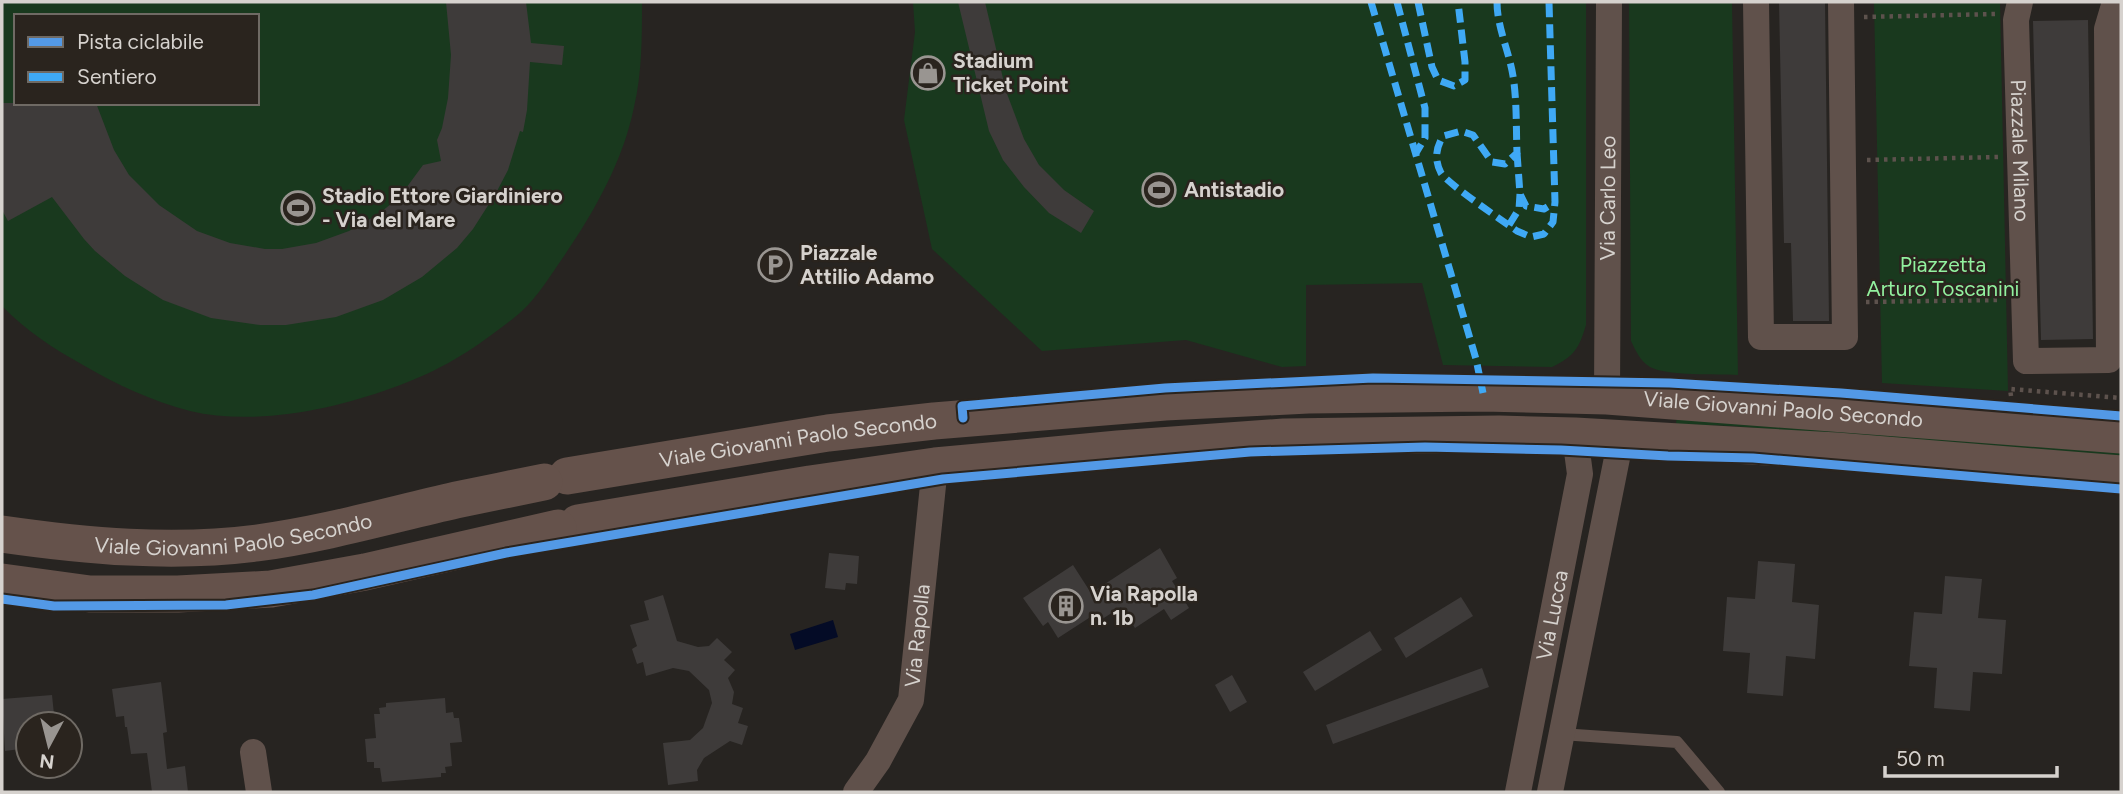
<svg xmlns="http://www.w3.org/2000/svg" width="2123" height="794" viewBox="0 0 2123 794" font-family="Figtree,sans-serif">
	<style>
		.green { fill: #19391e; fill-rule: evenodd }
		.water { fill: #040b26 }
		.building { fill: #3e3b3a }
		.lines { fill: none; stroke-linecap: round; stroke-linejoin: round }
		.path { stroke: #5d524d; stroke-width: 4.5; stroke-dasharray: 3.5 5; stroke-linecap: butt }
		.service { stroke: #60514b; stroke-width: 12 }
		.minor { stroke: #60514b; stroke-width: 26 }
		.secondary { stroke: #65524b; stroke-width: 37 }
		.quiet { stroke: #3fa9f5; stroke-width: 7; stroke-dasharray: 14 7; stroke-linecap: butt }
		.cycleway-casing { stroke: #2a241e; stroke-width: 13 }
		.cycleway { stroke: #5399e6; stroke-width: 9 }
		.labels { text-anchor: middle; stroke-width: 5; stroke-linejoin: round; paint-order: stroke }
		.poi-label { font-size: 21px; font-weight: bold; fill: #d6d2ce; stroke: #2a241e; text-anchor: start }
		.street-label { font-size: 21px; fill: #d6d2ce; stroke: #2a241e }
		.park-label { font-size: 21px; fill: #92f19f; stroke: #2a241e }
	</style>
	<rect width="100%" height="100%" fill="#272421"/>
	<g class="green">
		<path d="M2,2H642C642,37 642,73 634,107C623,162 593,214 562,259C550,276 538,296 523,310C516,317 507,323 498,330C464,356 434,373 392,388C332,410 253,426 190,411C152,401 117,385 83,365C54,349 25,330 2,306ZM16,16H257V103H16Z"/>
		<path d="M913,2H1586V325C1579,348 1575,356 1552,367L1443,365L1422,283L1306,285V366L1282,367L1186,340L1042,351L932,249L904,120L915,32Z"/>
		<path d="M1629,2H1732L1738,375C1717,374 1667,376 1650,367C1640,361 1636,351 1631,341Z"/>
		<path d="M1874,2H2000L2008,391L1882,383Z"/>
		<path d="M1677,415L2121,449V458L1732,426L1676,424Z"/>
	</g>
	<path class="water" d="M833,620L838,637L795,650L790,634Z"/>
	<g class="building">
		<path d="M446,2H526L531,43L564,46L562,65L530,62L527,110L523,132L520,131L508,170L496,193L473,229L457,248L422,277L383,300L336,317L286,325H260L211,318L163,300L125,276L95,251L84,239L52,197L8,221L2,210V103H96L114,150L129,175L159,205L197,231L230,243L265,249H282L316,243L349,231L377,215L391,204L401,195L423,165L441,161L437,140L442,128L448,98L451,55Z"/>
		<path d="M958,2H985L1006,91L1024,139L1039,165L1064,190L1094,211L1081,233L1049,213L1024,187L1003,160L989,131Z"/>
		<path d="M1779,2H1825L1829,321H1793L1791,243H1784Z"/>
		<path d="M2088,20L2093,339L2041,340L2033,21Z"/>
		<path d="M1160,548L1177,578L1172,581L1189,608L1171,620L1164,609L1135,628L1121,607L1096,623L1092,616L1058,638L1048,622L1043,626L1023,598L1073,565L1091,593Z"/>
		<path d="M829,553L859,556L857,584L846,583L845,590L825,588Z"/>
		<path d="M1758,561L1795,564L1792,602L1819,605L1815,659L1786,656L1783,696L1747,693L1750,653L1723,651L1727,597L1755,599Z"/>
		<path d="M1945,576L1982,579L1978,618L2006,620L2002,674L1973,672L1970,711L1934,708L1937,668L1909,666L1914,612L1942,614Z"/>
		<path d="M663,595L677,641L698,647L709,646L717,638L732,652L724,660L735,670L728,678L734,692L732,704L743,708L738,723L748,726L742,745L730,741L704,758L697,770L698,781L668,785L663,743L690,740L703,728L712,703L709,690L689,671L673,668L646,676L643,662L637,664L632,649L637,646L630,625L649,620L644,601Z"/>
		<path d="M1461,597L1473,616L1406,658L1394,638Z"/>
		<path d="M1370,631L1382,650L1315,691L1303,672Z"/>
		<path d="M1482,668L1489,687L1333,744L1326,725Z"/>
		<path d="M1232,675L1247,702L1230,712L1215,685Z"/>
		<path d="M161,682L167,732L163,733L167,769L185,766L188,792H152L147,753L131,754L127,727H125L124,716L116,717L112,689Z"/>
		<path d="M52,695L55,724H28V748L5,751L2,699Z"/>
		<path d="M445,698L446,713L453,712L454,718H459L462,742L450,743L452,766L445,767L446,773H441V777L382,782L380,768H374V762H367L365,739L376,738L374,714H380L379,708L386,707V703Z"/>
	</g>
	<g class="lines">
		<g class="path">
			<path d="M1864,17L1995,14"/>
			<path d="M1867,160L1998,157"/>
			<path d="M1866,302L2001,300"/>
			<path d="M2011,396L2010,389L2121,398"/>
		</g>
		<path class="service" d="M1561,734L1677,742L1719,792"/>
		<g class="minor">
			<path d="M1756,2L1761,337H1845L1841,2"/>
			<path id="s1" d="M2020,2L2016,20L2026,361L2109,360L2107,29L2115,2"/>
			<path id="s2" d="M1607,396L1609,2"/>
			<path d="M253,752L259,792"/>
			<path id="s3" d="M856,792L878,761L911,700L935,466"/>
			<path id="s4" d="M1518,792L1580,474L1575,436"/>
			<path d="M1550,792L1618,453L1620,438"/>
		</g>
		<g class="secondary">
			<path id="s5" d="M567,476L828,433L934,421L1165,402L1308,395L1483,393L1607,396L2121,435"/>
			<path d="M578,523L810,484L935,466L1118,449L1284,437L1499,434L1575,436L1836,451L2121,474"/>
			<path id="s6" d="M2,534C86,546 172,554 257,543C325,534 390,515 456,500C485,494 515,488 544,482"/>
			<path d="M2,582L90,594H178L271,589L365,572L558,528"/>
		</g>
		<g class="quiet">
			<path d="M1371,2L1476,359L1483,393"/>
			<path d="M1397,2L1425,108V138L1416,153"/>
			<path d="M1418,2L1432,67L1438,80L1454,86L1465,80V62L1458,2"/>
			<path d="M1497,2C1497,27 1509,51 1513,76C1517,101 1516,127 1517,153L1505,164L1492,162L1473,135L1461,131L1443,136C1436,148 1434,159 1441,173C1448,184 1503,221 1517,231L1531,237L1544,234L1553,222L1555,202L1549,2"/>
			<path d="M1517,153L1520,194L1526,206L1544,209L1555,202"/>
			<path d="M1509,225L1519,209L1520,194"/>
		</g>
		<defs>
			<g id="cycleway">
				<path d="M963,418L962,406L1165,388L1373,378L1670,383L1841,393L2121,416"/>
				<path d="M2,599L54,606L226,605L313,595L506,553L943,479L1250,452L1425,447L1561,450L1668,456L1753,458L2121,489"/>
			</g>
		</defs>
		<use href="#cycleway" class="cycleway-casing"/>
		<use href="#cycleway" class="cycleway"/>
	</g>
	<defs>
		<symbol id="shop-ring" viewBox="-11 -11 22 22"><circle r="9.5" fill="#2a241e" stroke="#999591" stroke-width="1.5"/><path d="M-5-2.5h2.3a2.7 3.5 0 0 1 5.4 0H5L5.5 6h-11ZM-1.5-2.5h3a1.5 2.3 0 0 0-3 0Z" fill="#999591"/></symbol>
		<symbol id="stadium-ring" viewBox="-11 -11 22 22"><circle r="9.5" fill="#2a241e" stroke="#999591" stroke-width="1.5"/><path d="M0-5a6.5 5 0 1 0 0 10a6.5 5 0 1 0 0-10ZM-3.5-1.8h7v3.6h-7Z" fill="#999591"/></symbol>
		<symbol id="parking-ring" viewBox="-11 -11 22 22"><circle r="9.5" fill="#2a241e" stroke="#999591" stroke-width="1.5"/><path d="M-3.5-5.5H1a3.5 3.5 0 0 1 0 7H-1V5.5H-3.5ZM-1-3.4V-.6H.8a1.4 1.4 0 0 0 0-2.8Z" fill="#999591"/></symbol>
		<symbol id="building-ring" viewBox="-11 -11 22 22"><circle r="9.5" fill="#2a241e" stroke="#999591" stroke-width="1.5"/><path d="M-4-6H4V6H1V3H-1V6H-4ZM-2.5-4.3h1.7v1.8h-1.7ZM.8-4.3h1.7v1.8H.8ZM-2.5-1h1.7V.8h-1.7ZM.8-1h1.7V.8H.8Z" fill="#999591"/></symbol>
	</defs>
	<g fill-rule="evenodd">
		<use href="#shop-ring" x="909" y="54" width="38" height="38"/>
		<use href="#stadium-ring" x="1140" y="171" width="38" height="38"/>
		<use href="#stadium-ring" x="279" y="189" width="38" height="38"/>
		<use href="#parking-ring" x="756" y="246" width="38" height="38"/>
		<use href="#building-ring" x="1047" y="587" width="38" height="38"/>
	</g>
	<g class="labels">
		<g class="poi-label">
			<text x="953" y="68">Stadium<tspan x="953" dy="24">Ticket Point</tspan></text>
			<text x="1184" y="197">Antistadio</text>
			<text x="322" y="203">Stadio Ettore Giardiniero<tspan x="322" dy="24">- Via del Mare</tspan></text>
			<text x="800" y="260">Piazzale<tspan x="800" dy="24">Attilio Adamo</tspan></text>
			<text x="1090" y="601">Via Rapolla<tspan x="1090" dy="24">n. 1b</tspan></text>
		</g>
		<g class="street-label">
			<text dy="7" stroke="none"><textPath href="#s1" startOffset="149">Piazzale Milano</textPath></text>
			<text dy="7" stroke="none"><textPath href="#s2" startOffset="198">Via Carlo Leo</textPath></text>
			<text dy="7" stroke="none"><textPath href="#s5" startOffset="1222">Viale Giovanni Paolo Secondo</textPath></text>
			<text dy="7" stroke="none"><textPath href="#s5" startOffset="234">Viale Giovanni Paolo Secondo</textPath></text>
			<text dy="7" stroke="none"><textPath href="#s6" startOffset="233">Viale Giovanni Paolo Secondo</textPath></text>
			<text dy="7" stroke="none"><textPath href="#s4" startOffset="180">Via Lucca</textPath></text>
			<text dy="7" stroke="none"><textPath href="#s3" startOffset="172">Via Rapolla</textPath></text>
		</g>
		<g class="park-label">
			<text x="1943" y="272">Piazzetta<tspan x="1943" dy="24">Arturo Toscanini</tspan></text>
		</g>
	</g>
	<rect width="2123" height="794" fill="none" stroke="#d6d2ce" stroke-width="7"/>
	<rect x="14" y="14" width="245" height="91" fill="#2a241e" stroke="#6f6a64" stroke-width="2"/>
	<rect x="28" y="37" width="35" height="10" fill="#5399e6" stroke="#6f6a64" stroke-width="2"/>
	<text x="77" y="49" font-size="21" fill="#d6d2ce">Pista ciclabile</text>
	<rect x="28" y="72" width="35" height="10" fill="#3fa9f5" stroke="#6f6a64" stroke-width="2"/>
	<text x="77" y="84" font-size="21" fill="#d6d2ce">Sentiero</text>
	<g transform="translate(49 745) rotate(187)"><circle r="33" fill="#2a241e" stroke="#6f6a64" stroke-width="2"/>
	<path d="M0-5L12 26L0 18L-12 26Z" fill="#999591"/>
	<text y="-10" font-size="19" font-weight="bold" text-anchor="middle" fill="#d6d2ce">N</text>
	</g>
	<path d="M1885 766v10h172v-10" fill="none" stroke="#d6d2ce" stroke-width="3.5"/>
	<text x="1896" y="766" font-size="21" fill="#d6d2ce" stroke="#2a241e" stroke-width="5" paint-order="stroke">50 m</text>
</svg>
